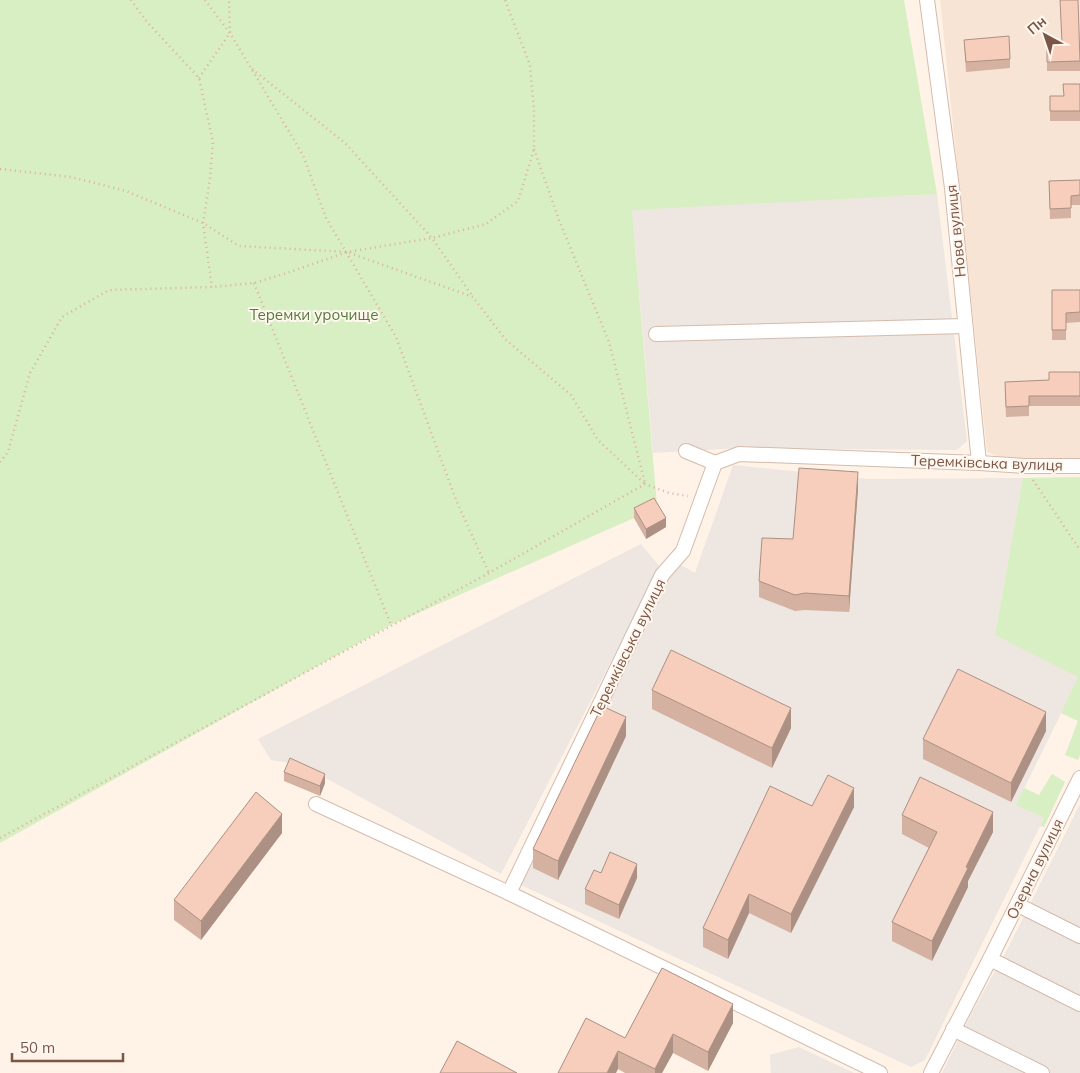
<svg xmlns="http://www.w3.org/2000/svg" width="1080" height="1073" viewBox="0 0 1080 1073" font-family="Mulish,sans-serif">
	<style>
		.residential { fill: #f7e4d4 }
		.industrial { fill: #eee6e0 }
		.green { fill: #d8eec3 }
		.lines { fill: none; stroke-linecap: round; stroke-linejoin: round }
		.minor-casing { stroke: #d4bbad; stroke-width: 16 }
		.path { stroke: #dcb19d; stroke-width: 2.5; stroke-dasharray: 1 4; stroke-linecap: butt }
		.minor { stroke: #fff; stroke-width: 14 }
		.wall { fill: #d4b1a1 }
		.shaded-wall { fill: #ac9083 }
		.building { fill: #f6cebb; stroke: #ac9083 }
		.labels { text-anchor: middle; stroke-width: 4; stroke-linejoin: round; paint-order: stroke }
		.street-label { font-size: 15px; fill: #7b5648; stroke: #fff7ee }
		.park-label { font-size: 15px; fill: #537b3c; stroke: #fff7ee }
	</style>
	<rect width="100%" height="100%" fill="#fef3e6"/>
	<path class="residential" d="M940,0H1080V466H1024L987,452Z"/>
	<g class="industrial">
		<path d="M937,194L967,441L957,450L740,448L653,453L632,209Z"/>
		<path d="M733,465L868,479L1023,478L995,635L1079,677L1016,805L1044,818L925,1060L911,1067L521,885L667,579L681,565L695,573Z"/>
		<path d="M641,544L660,567L501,874L302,765L271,760L258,739Z"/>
		<path d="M1080,804V1073H942L969,1018L1009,946Z"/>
		<path d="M799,1047L854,1073H771L770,1055Z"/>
	</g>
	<g class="green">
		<path d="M0,0H904L937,194L632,210L657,506L634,518L391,625L0,843Z"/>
		<path d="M1080,477V755L1078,760L1065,755L1078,721L1061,713L1078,677L995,635L1023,478Z"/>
		<path d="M1052,774L1065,782L1044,827L1040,826L1044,818L1016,805L1024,788L1039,795Z"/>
	</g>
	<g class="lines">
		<defs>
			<g id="minor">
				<path d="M927,0L952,188L979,463"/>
				<path d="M656,334L965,326"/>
				<path d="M686,451L715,463"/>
				<path d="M316,804L509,893L880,1073"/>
				<path d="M509,893L662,575L683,551L715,463L739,454L979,463L1024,466H1080"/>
				<path d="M1018,905L1080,936"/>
				<path d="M990,959L1080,1004"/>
				<path d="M953,1029L1042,1073"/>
				<path d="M931,1073L990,959L1080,778"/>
			</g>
		</defs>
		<use href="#minor" class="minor-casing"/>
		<g class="path">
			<path d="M131,0L147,22L199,78L213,142L210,179L203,223L212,287"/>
			<path d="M205,0L230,33L303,155L326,218L396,337L456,500L489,573"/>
			<path d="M252,69L345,143L432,238L473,297"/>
			<path d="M199,78L230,33L229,0"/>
			<path d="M534,149L559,220L609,342L645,483"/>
			<path d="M0,169L71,177L126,191L203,223L239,246L347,252L473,297L505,339L571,395L598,440L645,484"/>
			<path d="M254,283L391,625"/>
			<path d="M0,462L8,452L30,373L62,317L109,290L212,287L254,283L287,273L347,252L432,238L486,224L518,201L534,149V111L530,65L505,0"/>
			<path d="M1033,480L1080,550"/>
			<path d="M0,838L489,573L645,484L669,493L688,496"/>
		</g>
		<use href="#minor" class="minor"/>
	</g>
	<g class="wall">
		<path d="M964,40L1010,59V68L966,72Z"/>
		<path d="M1047,42H1062L1080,55V71H1047Z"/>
		<path d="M1080,84V121H1050V96H1063Z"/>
		<path d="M1080,180V205H1071V218L1050,219L1049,181Z"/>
		<path d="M1052,290H1080V322L1066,323V340H1052Z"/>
		<path d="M1080,372V406H1029V416L1006,417L1005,382L1049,380Z"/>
		<path d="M858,489L849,612L805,610L795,611L759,597V581L793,539Z"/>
		<path d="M634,508L666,527L646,539L634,518Z"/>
		<path d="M652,690L791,728L772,768L652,709Z"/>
		<path d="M1046,731L1011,802L923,759V739Z"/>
		<path d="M626,736L558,880L533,868V849Z"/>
		<path d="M284,772L325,783L320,796L284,781Z"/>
		<path d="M812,806L854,807L791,933L749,913L728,959L703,947V928Z"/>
		<path d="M902,815L993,832L968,881V887L932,961L892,941V922L929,848L902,834Z"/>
		<path d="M282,833L201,940L174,920V900Z"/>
		<path d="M601,873L637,878L619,919L585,904V889Z"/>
		<path d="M733,1023L708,1071L673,1053L662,1073H625L618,1069L558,1073L625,1038Z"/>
	</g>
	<g class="shaded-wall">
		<path d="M858,472V489L849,612V596Z"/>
		<path d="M666,518V527L646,539V529Z"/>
		<path d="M791,708V728L772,768V748Z"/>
		<path d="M1046,712V731L1011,802V783Z"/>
		<path d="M626,717V736L558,880V861Z"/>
		<path d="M325,774V783L320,796V786Z"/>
		<path d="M854,788V807L791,933V914Z"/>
		<path d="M993,812V832L968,881V887L932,961V941L966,867Z"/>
		<path d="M282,814V833L201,940V921Z"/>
		<path d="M637,864V878L619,919V905Z"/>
		<path d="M749,894V913L728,959V940Z"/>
		<path d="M733,1004V1023L708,1071V1052Z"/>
		<path d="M673,1034V1053L662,1073H655V1069Z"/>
		<path d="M618,1051V1069L616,1073H607Z"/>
	</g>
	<g class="building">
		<path d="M1060,0H1078L1080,61L1047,62V42H1062Z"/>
		<path d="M1009,36L1010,59L966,62L964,40Z"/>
		<path d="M1063,84H1080V111H1050V96H1064Z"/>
		<path d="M1080,180V195L1071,196V208L1050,209L1049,181Z"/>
		<path d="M1052,290H1080V312L1066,313V330H1052Z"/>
		<path d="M1049,372H1080V396H1029V406L1006,407L1005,382L1049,380Z"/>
		<path d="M799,468L858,472L849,596L805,593L795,595L759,581L762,538L793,539Z"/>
		<path d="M654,498L666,518L646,529L634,508Z"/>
		<path d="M671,650L791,708L772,748L652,690Z"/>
		<path d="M958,669L1046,712L1011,783L923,739Z"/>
		<path d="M602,706L626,717L558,861L533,849Z"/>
		<path d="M290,758L325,774L320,786L284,772Z"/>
		<path d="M828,775L854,788L791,914L749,894L728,940L703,928L770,786L812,806Z"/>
		<path d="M920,777L993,812L966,867L968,868L932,941L892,922L937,832L902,815Z"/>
		<path d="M256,792L282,814L201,921L174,900Z"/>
		<path d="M610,852L637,864L619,905L585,889L594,870L601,873Z"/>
		<path d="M662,968L733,1004L708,1052L673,1034L655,1069L618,1051L607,1073H558L586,1018L625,1038Z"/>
		<path d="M457,1041L517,1073H440Z"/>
	</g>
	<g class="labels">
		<g class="street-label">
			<text transform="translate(956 231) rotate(-96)" y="5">Нова вулиця</text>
			<text transform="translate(987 463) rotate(2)" y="5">Теремківська вулиця</text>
			<text transform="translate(628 648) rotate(-64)" y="5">Теремківська вулиця</text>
			<text transform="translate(1035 869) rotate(-64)" y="5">Озерна вулиця</text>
		</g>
		<g class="park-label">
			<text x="314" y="320">Теремки урочище</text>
		</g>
	</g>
	<g transform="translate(1045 35) rotate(320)" stroke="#fff7ee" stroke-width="4" paint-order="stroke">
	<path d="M0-4L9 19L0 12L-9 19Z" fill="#7b5648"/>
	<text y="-8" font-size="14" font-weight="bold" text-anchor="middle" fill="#7b5648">Пн</text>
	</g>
	<path d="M12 1053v8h111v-8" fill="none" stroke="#7b5648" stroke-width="2.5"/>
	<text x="20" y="1053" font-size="15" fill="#7b5648" stroke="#fff7ee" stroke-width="4" paint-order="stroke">50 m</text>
</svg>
